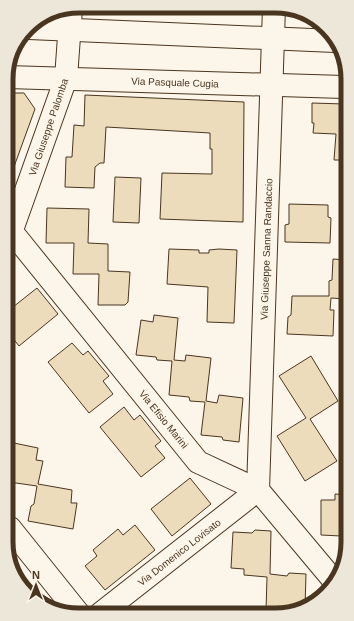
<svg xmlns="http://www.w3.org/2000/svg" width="354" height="621" viewBox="0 0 354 621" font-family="Helvetica,sans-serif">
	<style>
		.building { fill: #ecdcbc; stroke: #4a3520 }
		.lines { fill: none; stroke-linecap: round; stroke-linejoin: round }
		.minor-casing { stroke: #4a3520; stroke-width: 24 }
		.minor { stroke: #fbf6e9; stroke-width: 22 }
		.labels { text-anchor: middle; stroke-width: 3; stroke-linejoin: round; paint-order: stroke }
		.street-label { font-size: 10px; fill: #4a3520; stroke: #fbf6e9 }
		.rim { fill: none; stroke: #4a3520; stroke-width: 5 }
	</style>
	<rect width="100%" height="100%" fill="#fbf6e9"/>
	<g class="building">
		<path d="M99,6L193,7V10Z"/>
		<path d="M214,7H252V13L214,11Z"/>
		<path d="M7,93H24L35,109L7,186Z"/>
		<path d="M85,95L244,102L243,222L160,219L162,173L212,174V149H210V133L106,127L104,163H100L95,167L94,188L65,187L66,157H72L74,125L84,126Z"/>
		<path d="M312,103L344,104L345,160H334L336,134L313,133L314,123H312Z"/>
		<path d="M115,177L141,178L139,223L113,222Z"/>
		<path d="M289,204L328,205V217L331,218L330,243L285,242V225L289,224Z"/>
		<path d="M47,208L89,209L88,243L108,244V271L130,272L128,302L125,305H98L99,274H73L74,243H46Z"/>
		<path d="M169,249L199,250V253H209V250L219,249L237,250L234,323L207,322L208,287L167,284Z"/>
		<path d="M333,259L346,260V299L331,298L330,310H334L333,336L287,334L288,317L291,315L292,296H329V281L332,280Z"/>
		<path d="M37,288L58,314L19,346L8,332V311Z"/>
		<path d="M154,315L178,318L174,360L185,361L186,355L211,358L206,401L217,403L219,395L243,398L239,442L223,440L222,437L201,435L205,402L190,401L189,397L169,395L172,361L157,360L156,357L136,355L141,320L153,322Z"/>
		<path d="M72,343L83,355L88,351L109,376L103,381L113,394L89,413L48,362Z"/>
		<path d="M311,356L338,401L310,419L337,461L305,481L277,436L306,418L279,376Z"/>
		<path d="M124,407L134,420L140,415L161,441L155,446L165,458L141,477L100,427Z"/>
		<path d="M9,442L38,448L36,460L43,461L38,484L72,490L71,503H77L73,529L28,521L31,506L34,504L37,486L9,482Z"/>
		<path d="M190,478L211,504L172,536L151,509Z"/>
		<path d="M335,494L347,495L348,539H342L341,536L321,535V500H335Z"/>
		<path d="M135,525L155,550L105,590L85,566L97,556L93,550L118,529L123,535Z"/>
		<path d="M255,530L271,531L270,574L287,576L289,573L306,574L305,607L299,611H266L267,577L244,575V569L231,568L233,532L252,533Z"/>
	</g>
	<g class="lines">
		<defs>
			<g id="minor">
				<path d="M29,28L335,41"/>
				<path d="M7,77L344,87"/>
				<path d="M12,232L198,462L258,490L335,582"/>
				<path d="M8,241L66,78L71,9"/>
				<path d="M258,490L274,7"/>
				<path d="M10,528L79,614"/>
				<path d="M100,614L258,490"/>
			</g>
		</defs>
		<use href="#minor" class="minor-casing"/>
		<use href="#minor" class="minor"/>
	</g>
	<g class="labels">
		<g class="street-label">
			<text transform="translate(175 82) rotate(2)" y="4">Via Pasquale Cugia</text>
			<text transform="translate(48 127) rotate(-71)" y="4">Via Giuseppe Palomba</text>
			<text transform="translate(266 249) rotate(-88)" y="4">Via Giuseppe Sanna Randaccio</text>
			<text transform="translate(164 419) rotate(51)" y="4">Via Efisio Marini</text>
			<text transform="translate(179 552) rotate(-38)" y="4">Via Domenico Lovisato</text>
		</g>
	</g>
	<path d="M0 0H354V621H0ZM79 13H275A66 66 0 0 1 341 79V542A66 66 0 0 1 275 608H79A66 66 0 0 1 13 542V79A66 66 0 0 1 79 13Z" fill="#ede7d9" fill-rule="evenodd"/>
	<path class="rim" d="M79 13H275A66 66 0 0 1 341 79V542A66 66 0 0 1 275 608H79A66 66 0 0 1 13 542V79A66 66 0 0 1 79 13Z"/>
	<g transform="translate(36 585)" stroke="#fbf6e9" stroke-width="3" paint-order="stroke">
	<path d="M0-3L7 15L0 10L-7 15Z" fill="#4a3520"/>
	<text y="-6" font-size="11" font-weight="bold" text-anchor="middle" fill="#4a3520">N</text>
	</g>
</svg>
